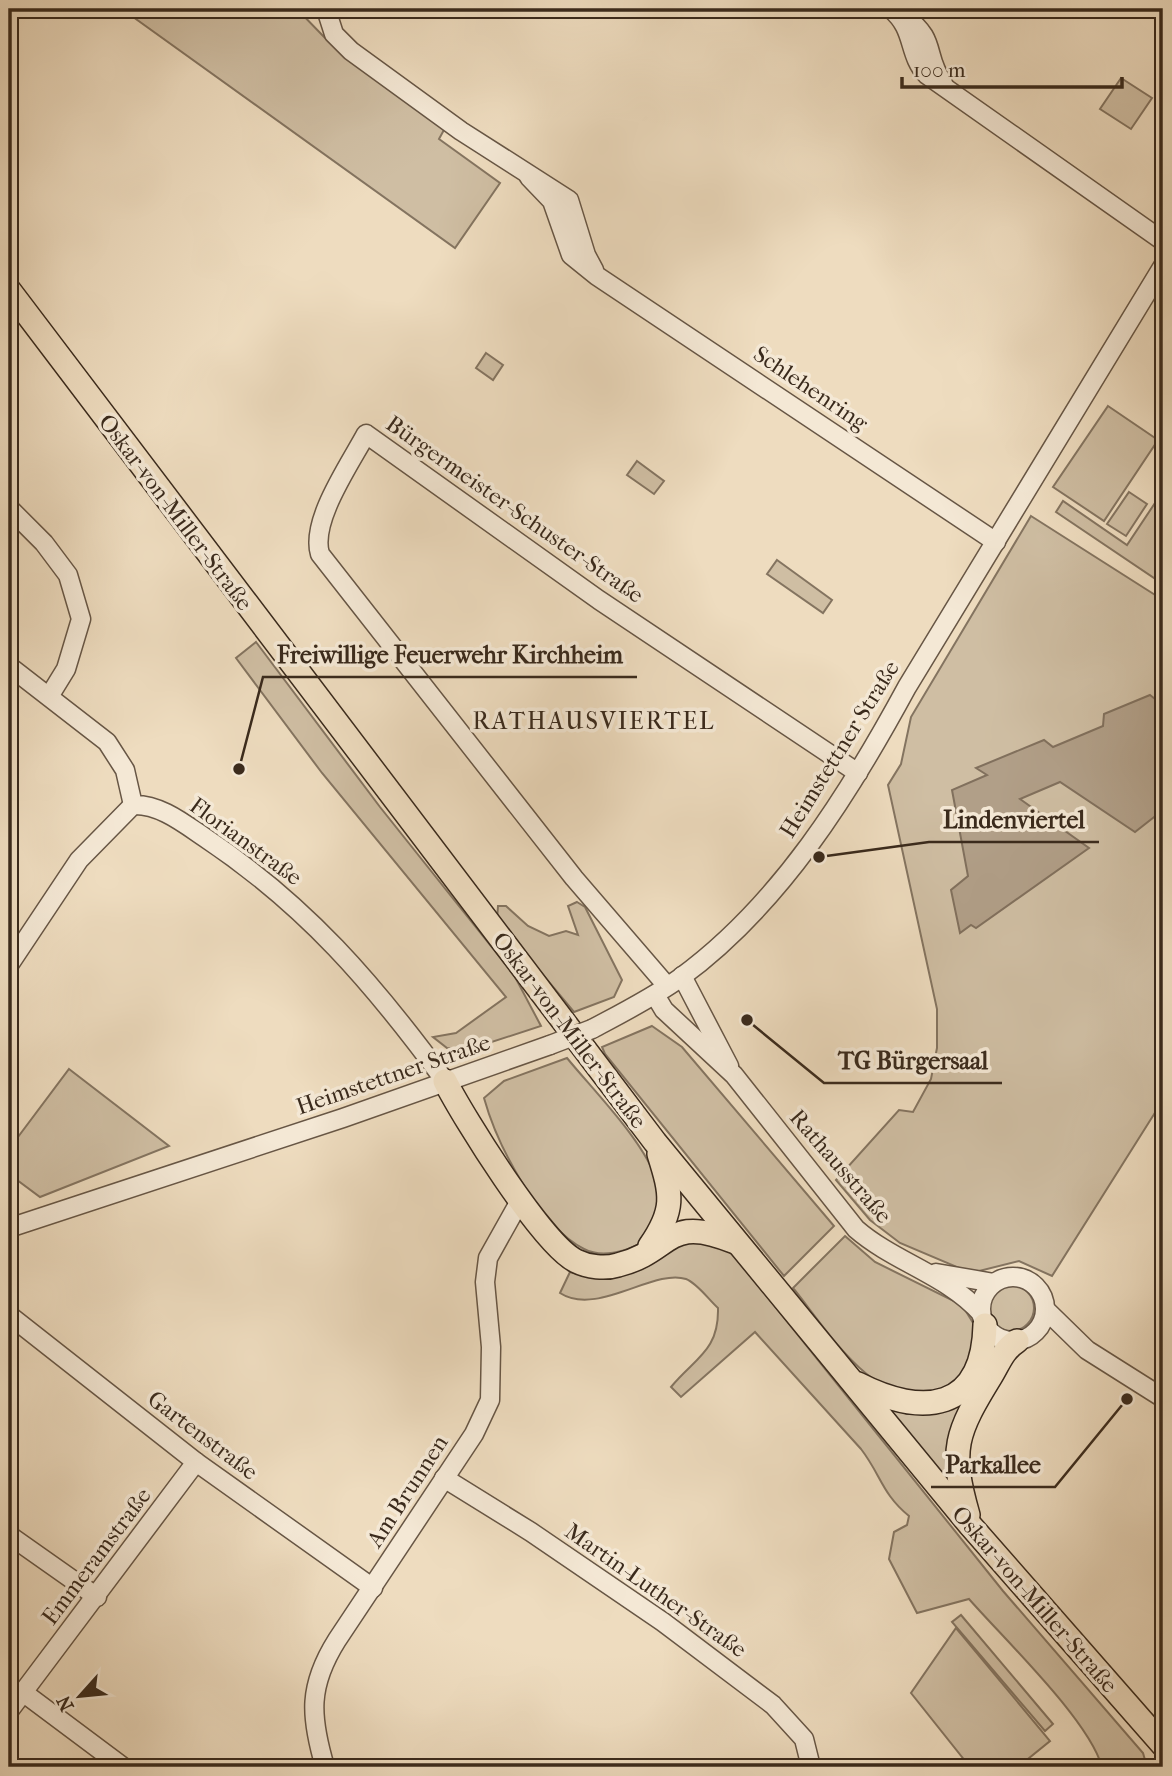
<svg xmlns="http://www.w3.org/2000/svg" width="1172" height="1776" viewBox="0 0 1172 1776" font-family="'IM FELL French Canon',serif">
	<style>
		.green { fill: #cfbea3; stroke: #847460; stroke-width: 2 }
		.water { fill: #b19f88; stroke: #81705d; stroke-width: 2 }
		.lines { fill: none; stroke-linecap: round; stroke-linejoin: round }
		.minor-casing { stroke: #675645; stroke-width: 21 }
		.major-casing { stroke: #3a2a1c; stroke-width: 26 }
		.minor { stroke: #f4e8d5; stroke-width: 18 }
		.major { stroke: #eedcbf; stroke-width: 23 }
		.minor-bridge-casing { stroke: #675645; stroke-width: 21; stroke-linecap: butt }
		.minor-bridge { stroke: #f4e8d5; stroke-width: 18 }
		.labels { text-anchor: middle; stroke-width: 7; stroke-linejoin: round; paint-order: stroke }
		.street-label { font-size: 23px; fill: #3a2a1c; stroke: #f4e8d5 }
		.neighbourhood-label { font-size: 24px; letter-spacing: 2px; fill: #3a2a1c; stroke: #f4e8d5 }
		.leader { fill: none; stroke: #3a2a1c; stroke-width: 2.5 }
		.callout-dot { fill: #3a2a1c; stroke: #f4e8d5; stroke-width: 2.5 }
		.callout-label { font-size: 24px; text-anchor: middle; font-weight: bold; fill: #3a2a1c; stroke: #f4e8d5; stroke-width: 7; stroke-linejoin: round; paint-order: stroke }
	</style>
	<rect width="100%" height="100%" fill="#eedcbf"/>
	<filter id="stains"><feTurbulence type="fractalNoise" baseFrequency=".00286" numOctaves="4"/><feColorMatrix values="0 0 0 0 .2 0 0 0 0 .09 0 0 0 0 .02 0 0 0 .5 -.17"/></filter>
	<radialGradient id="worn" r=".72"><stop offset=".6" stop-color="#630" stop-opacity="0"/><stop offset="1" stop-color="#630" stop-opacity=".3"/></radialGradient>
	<g class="green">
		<path d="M122,9H297L326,39L445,128L439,139L500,183L455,248Z"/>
		<path d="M1121,78L1152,98L1131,129L1100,109Z"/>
		<path d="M486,353L503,365L493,380L476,368Z"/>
		<path d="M1108,406L1158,440L1104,521L1053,487Z"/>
		<path d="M637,461L664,481L654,494L627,475Z"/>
		<path d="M1163,491V584L1056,512L1063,501L1127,545Z"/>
		<path d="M1129,492L1147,504L1126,536L1107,524Z"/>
		<path d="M1031,516L1163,600V1100L1052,1276L1019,1261L971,1273L900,1243L870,1220L836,1180L899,1110L913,1112L931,1079L937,1048V1009L888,785L901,764L911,717Z"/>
		<path d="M777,560L832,600L823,613L767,574Z"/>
		<path d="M256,642L380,807L514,975L541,1026L467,1050L447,1048L433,1037L456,1033L506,997L322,773L236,658Z"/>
		<path d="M577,902L585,907L622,980L614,997L574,1012L497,920L498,906H506L528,926L549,936L566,931L578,935L568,906Z"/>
		<path d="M652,1026L682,1047L834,1226L784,1276L605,1054L602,1047Z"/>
		<path d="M567,1058C593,1090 646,1143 657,1182C662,1197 662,1214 655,1228C644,1249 605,1260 584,1249C539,1226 497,1145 484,1098L504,1081Z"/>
		<path d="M69,1069L169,1146L40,1197L9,1174V1149Z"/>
		<path d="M845,1236L875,1262L962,1305L975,1326L969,1373C960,1380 948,1391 937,1394C875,1412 826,1328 793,1288Z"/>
		<path d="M678,1238L725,1244L1003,1591L1143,1753L1147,1767H1102C1089,1720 1004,1639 969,1599L917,1613L889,1559L894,1532L907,1525L909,1516C882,1494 881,1475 861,1449L755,1332L681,1397L671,1387C695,1358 719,1351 718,1308C709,1300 697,1283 686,1279C654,1268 597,1317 560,1293L570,1272C622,1285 636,1266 678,1238Z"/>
		<circle cx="1011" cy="1308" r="23"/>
		<path d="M879,1403L907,1414L960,1406L954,1495Z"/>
		<path d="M961,1615L1053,1724L1045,1731L952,1622Z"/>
		<path d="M956,1628L1050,1741L1018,1767H970L911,1693Z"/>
	</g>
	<path class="water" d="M1150,695L1159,702L1163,700V810L1135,832L1060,782L1020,799L1089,848L976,928L971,925L960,933L951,890L968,876L952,790L987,775L976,768L1044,740L1053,747L1103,726L1104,714Z"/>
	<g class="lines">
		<defs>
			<g id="minor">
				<path d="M326,9L334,34L351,51L461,131L569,200L586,255L594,270"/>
				<path d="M891,9C916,30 907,54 927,75L1163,241"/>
				<path d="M904,16C938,40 923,54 943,83"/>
				<path d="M529,177L552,201L571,255L597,276L996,542"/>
				<path d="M9,508L44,543L68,575L81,619L66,669L50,695"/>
				<path d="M9,666L107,742L125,770L133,805C159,804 182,822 204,837C306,905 373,983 445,1081"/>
				<path d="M9,965L79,860L133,805"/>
				<path d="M682,976L729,1066"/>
				<path d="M667,986L574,878L320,554C310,521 350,464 366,434L599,600L858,773"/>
				<path d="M655,995L664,1010L734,1075L856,1229C894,1262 947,1275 981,1313"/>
				<path d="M592,1029C622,1013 652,998 680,978C780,905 849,794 907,687L1163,266"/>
				<path d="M9,1228L343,1118L550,1045"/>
				<path d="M936,1273L994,1283"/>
				<circle cx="1013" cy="1309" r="32"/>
				<path d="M1046,1310L1087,1350L1163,1398"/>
				<path d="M9,1315L196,1462L373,1588"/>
				<path d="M444,1478L531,1532L663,1622L773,1705L804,1739L811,1767"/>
				<path d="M9,1535L97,1597"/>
				<path d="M24,1693L123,1767"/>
				<path d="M9,1711L196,1462"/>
				<path d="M325,1767C310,1716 308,1686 337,1640L474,1434L490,1400L491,1347L485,1282L488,1258L521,1199"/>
			</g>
			<g id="major">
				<path d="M9,290L655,1142L970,1525L1163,1745"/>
				<path d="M445,1081C463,1117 543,1245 576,1261C588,1267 605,1269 618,1265C674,1251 665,1213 735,1242"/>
				<path d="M650,1246C675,1210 672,1195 659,1154"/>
				<path d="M858,1384C922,1417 983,1412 985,1325"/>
				<path d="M968,1515C949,1449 956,1433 991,1376C999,1363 1003,1350 1017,1341"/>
			</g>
		</defs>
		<use href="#minor" class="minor-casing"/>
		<use href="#major" class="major-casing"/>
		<use href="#minor" class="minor"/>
		<use href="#major" class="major"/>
		<defs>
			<path id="minor-bridge" d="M550,1045L592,1029"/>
		</defs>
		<use href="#minor-bridge" class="minor-bridge-casing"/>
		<use href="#minor-bridge" class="minor-bridge"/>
	</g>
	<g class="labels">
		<g class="street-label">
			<text transform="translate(811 388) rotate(34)" y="8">Schlehenring</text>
			<text transform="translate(515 509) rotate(35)" y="8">Bürgermeister-Schuster-Straße</text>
			<text transform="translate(176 512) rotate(53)" y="8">Oskar-von-Miller-Straße</text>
			<text transform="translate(839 749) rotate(-58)" y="8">Heimstettner Straße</text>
			<text transform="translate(246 841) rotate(36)" y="8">Florianstraße</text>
			<text transform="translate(570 1030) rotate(53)" y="8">Oskar-von-Miller-Straße</text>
			<text transform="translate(393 1074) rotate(-19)" y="8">Heimstettner Straße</text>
			<text transform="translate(841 1166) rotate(49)" y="8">Rathausstraße</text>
			<text transform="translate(203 1435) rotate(37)" y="8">Gartenstraße</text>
			<text transform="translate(407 1491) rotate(-57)" y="8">Am Brunnen</text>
			<text transform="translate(96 1556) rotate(-53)" y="8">Emmeramstraße</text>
			<text transform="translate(656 1590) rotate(35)" y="8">Martin-Luther-Straße</text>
			<text transform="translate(1035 1599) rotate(49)" y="8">Oskar-von-Miller-Straße</text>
		</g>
		<g class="neighbourhood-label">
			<text x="594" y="729">RATHAUSVIERTEL</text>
		</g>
	</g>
	<path class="leader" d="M239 769L263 677H637M819 857L929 842H1099M747 1020L824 1083H1002M1127 1399L1055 1487H931"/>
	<g class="callout-dot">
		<circle cx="239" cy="769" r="7"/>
		<circle cx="819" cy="857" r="7"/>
		<circle cx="747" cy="1020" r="7"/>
		<circle cx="1127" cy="1399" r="7"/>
	</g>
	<g class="callout-label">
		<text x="450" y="663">Freiwillige Feuerwehr Kirchheim</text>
		<text x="1014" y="828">Lindenviertel</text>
		<text x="913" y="1069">TG Bürgersaal</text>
		<text x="993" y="1473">Parkallee</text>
	</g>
	<rect width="1172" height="1776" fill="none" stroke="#eedcbf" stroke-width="35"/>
	<rect x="10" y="10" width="1151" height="1755" fill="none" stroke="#3a2a1c" stroke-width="3.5"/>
	<rect x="18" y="18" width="1137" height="1741" fill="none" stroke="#3a2a1c" stroke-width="2"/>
	<g transform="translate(80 1696) rotate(243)" stroke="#f4e8d5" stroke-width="5" paint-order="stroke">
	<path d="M0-5L12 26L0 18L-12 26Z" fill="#3a2a1c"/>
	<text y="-10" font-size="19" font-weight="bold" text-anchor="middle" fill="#3a2a1c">N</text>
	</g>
	<path d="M902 77v10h220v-10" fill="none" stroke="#3a2a1c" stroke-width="3.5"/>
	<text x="913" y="77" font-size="21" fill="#3a2a1c" stroke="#f4e8d5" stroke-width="5" paint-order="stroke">100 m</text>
	<rect width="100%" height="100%" filter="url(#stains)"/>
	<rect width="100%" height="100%" fill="url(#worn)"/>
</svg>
